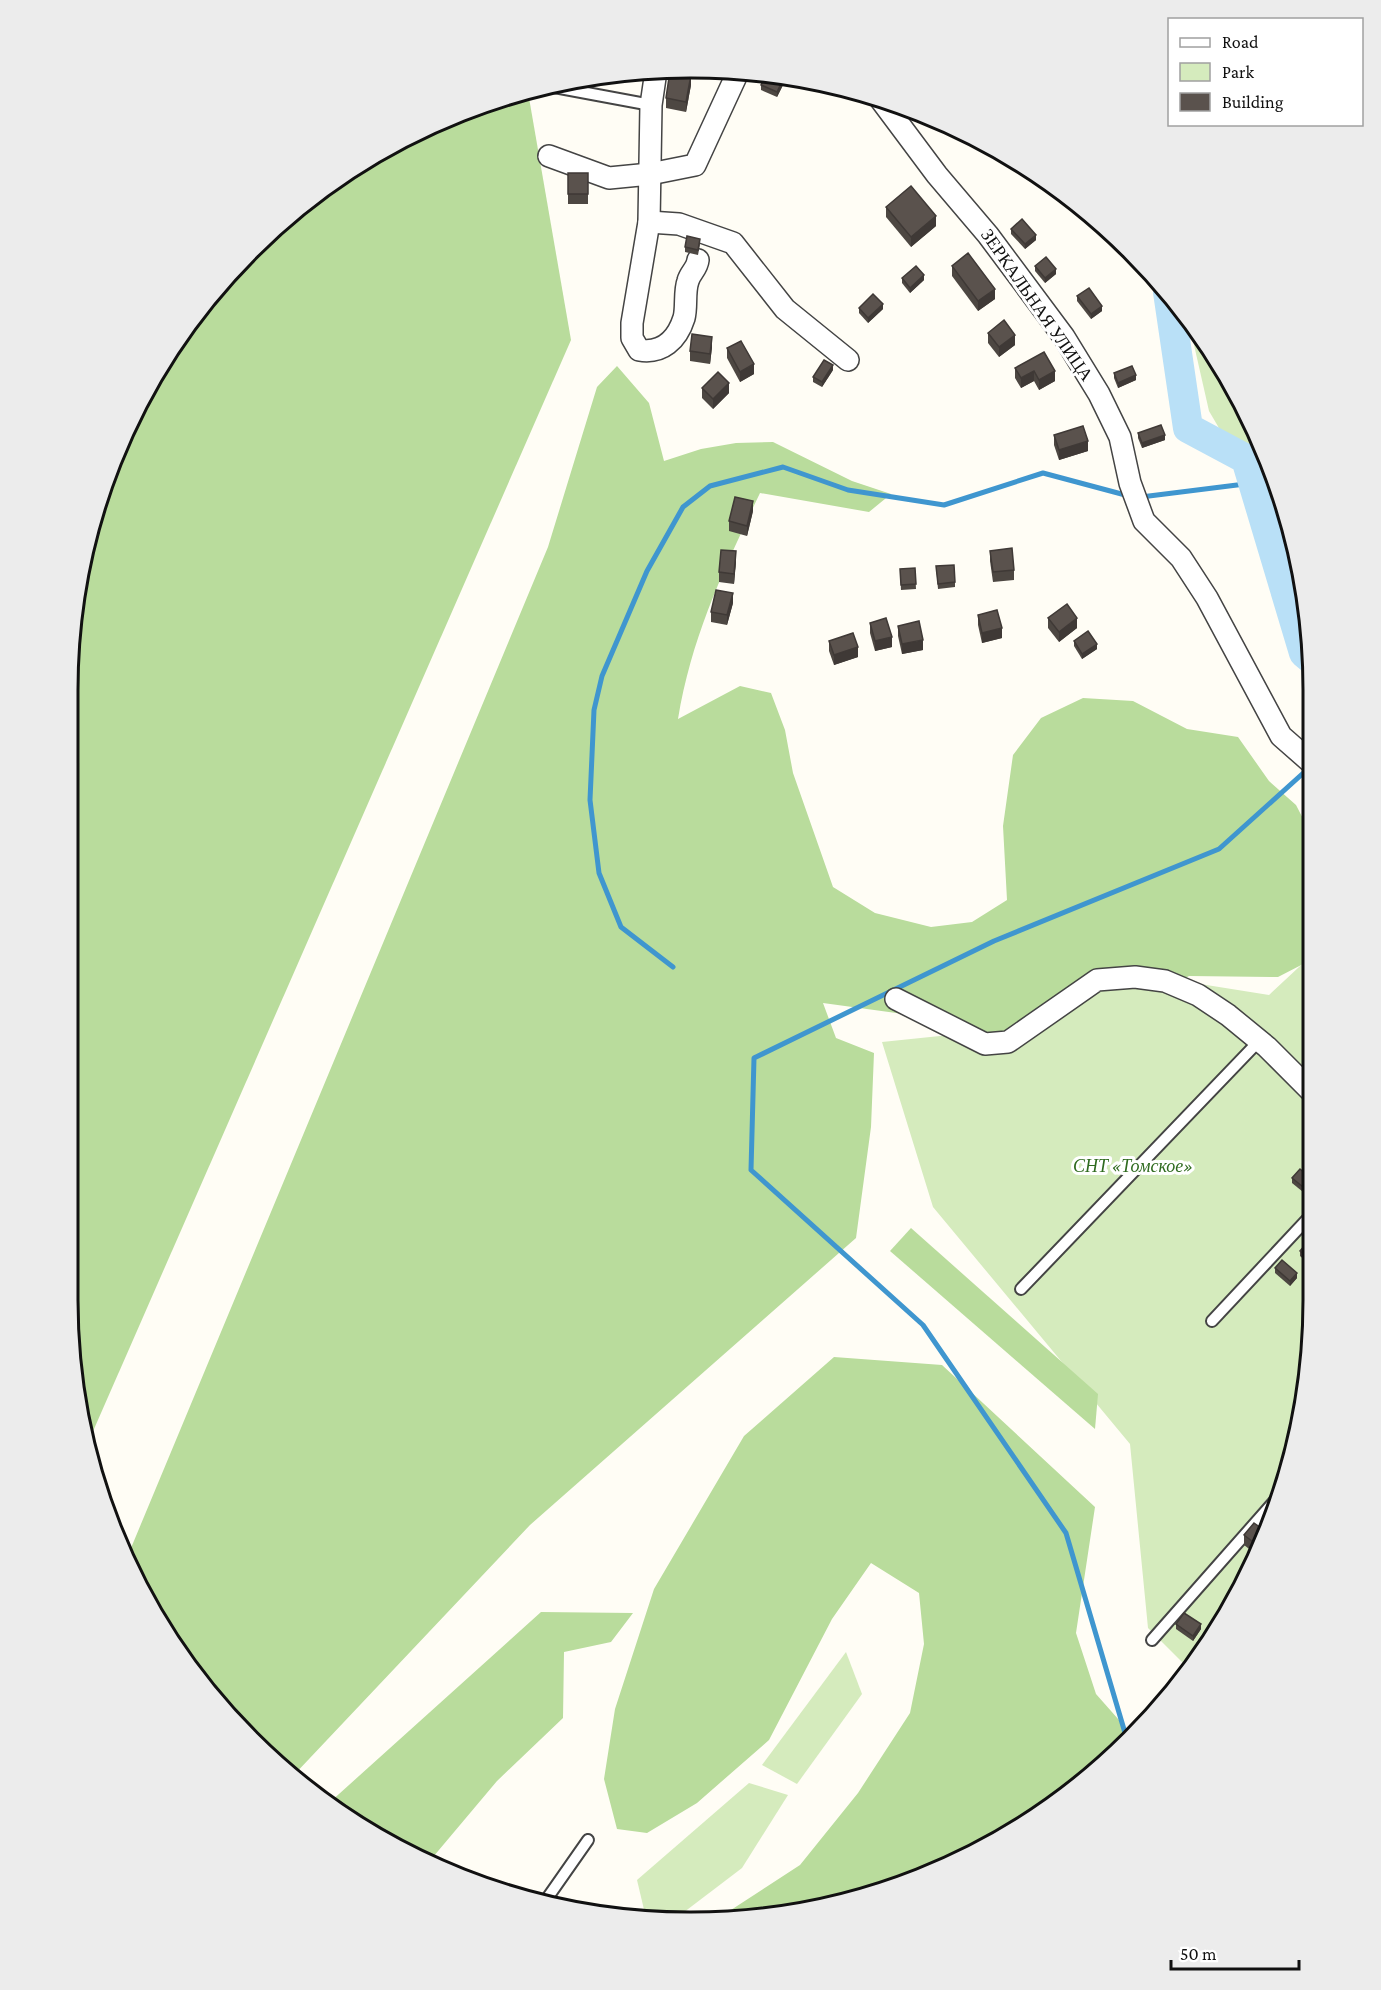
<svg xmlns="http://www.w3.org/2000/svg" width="1381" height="1990" viewBox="0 0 1381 1990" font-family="'Crimson Pro',serif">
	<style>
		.green { fill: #d5ebbd }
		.forest { fill: #b9dc9c }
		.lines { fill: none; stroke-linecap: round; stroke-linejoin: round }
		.stream { stroke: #3f96cf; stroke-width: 5 }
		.river { stroke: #b9e0f7; stroke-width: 30 }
		.service-casing { stroke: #444; stroke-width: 14 }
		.minor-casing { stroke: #444; stroke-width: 24 }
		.service { stroke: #fff; stroke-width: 10 }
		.minor { stroke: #fff; stroke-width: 21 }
		.wall { fill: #4d4742 }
		.shaded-wall { fill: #3f3936 }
		.building { fill: #5a524d; stroke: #3f3936; stroke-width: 1.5 }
		.labels { text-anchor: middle; stroke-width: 6; stroke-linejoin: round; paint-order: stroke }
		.street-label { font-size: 18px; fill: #111; stroke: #fff }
		.park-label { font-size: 18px; font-style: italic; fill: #2f6b1f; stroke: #fff }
		.rim { fill: none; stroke: #111; stroke-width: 3 }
	</style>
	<rect width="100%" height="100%" fill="#fffdf5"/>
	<g class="green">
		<path d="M1187,314L1249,415L1301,568L1209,411Z"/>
		<path d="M1313,954L1314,1299L1301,1421L1266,1538L1208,1646L1189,1669L1148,1628L1130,1444L933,1207L882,1042L1017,1028L1094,967L1269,995Z"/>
		<path d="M846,1652L862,1694L797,1784L762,1765Z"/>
		<path d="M749,1783L788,1795L742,1868L675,1919L646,1918L637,1880Z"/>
	</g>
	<g class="forest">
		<path d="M528,92L571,340L87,1445L68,1299V691L79,569L132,415L196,312L250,250L345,172L452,115Z"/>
		<path d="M617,366L649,403L664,461L701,449L736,443L773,442L852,481L891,494L869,512L760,493C724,569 692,635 678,719L740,686L771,693L785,730L793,773L833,887L875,913L931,927L972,922L1007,900L1003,826L1013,755L1041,718L1083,698L1133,701L1187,729L1238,737L1269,781L1296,805L1313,838V955L1309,961L1278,977L1189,976L1167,987L1125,970L1068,1004L992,1038L940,1019L823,1003L836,1038L874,1053L871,1127L856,1238L530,1525L292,1777L280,1768L172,1645L126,1560L548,547L597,387Z"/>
		<path d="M911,1228L1098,1394L1095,1429L890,1251Z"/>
		<path d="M834,1357L942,1365L1095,1507L1076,1633L1096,1694L1134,1737L1069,1794L966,1858L812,1911L731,1921H714L800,1865L858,1793L910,1713L924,1644L919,1593L871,1563L832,1619L769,1740L697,1803L647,1833L617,1829L604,1779L615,1709L654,1589L744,1436Z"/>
		<path d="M541,1612L633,1613L611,1642L564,1652L563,1718L497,1781L428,1863L379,1839L329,1803Z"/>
	</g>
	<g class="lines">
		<g class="stream">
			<path d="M1141,497L1253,483"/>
			<path d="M673,967L621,927L599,873L590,800L594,710L602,676L647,571L683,507L710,486L783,467L848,490L944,505L1043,473L1129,496"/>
			<path d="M1128,1743L1066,1533L923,1325L751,1170L754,1058L994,941L1219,849L1310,767"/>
		</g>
		<path class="river" d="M1168,292L1188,428L1246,459L1304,653L1310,658"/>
		<defs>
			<g id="service">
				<path d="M549,86L651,105"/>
				<path d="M1021,1289L1259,1041"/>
				<path d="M1212,1321L1314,1212"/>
				<path d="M1152,1640L1279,1496"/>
				<path d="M546,1900L588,1840"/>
			</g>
			<g id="minor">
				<path d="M656,71L651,105L649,222L632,323V338L639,350C662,354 677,340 684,318C687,307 684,292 688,281C690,273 697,269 698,260"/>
				<path d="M881,100L937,175L988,235L1064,337L1099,394L1120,437L1130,483L1144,521L1181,558L1207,598L1281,736L1314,765"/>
				<path d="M549,156L609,178L650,174L695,165L738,72"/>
				<path d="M649,222L679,224L733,243L785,309L848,360"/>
				<path d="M896,999L985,1044L1008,1042L1097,980L1135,977L1165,981L1198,995L1228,1015L1267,1047L1314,1094"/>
			</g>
		</defs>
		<use href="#service" class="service-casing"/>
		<use href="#minor" class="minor-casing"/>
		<use href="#service" class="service"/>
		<use href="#minor" class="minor"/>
	</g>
	<g class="wall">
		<path d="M693,68L692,72L672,70V69Z"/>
		<path d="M808,79L812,80L819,81L816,85Z"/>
		<path d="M785,81L777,97L761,90V85Z"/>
		<path d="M691,85L686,112L666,108V98Z"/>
		<rect x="568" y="173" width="20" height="31"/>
		<path d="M886,207L936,226L911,247L886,217Z"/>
		<path d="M1011,229L1036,240L1025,249L1011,234Z"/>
		<path d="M700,244L698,255L685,252V247Z"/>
		<path d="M952,266L995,299L978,311L952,276Z"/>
		<path d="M1035,266L1056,274L1045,283L1035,271Z"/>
		<path d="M902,278L924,280L910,293L902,283Z"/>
		<path d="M1077,296L1102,311L1091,319L1077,301Z"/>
		<path d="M859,308L883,309L868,323L859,313Z"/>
		<path d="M988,333L1015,345L999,357L988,343Z"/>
		<path d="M712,347L710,364L690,361V351Z"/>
		<path d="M727,348L754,374L740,382L727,358Z"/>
		<path d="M1044,352L1055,381L1039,390L1034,381L1021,388L1015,378V368Z"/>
		<path d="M833,370L822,387L813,382V377Z"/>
		<path d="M1114,373L1136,380L1118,388L1114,378Z"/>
		<path d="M702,388L729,393L713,409L702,398Z"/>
		<path d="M1138,433L1165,440L1142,448L1138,438Z"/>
		<path d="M1054,435L1088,451L1059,460L1054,445Z"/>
		<path d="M753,511L747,536L729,531V521Z"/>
		<path d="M990,551L1014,570V580L993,582L990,561Z"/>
		<path d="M736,561L734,584L719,582V572Z"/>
		<path d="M936,566L955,582V587L938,589Z"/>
		<path d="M915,568L916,589L901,590L900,569Z"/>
		<path d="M733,603L727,625L711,622V612Z"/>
		<path d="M978,615L1002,638L982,643L978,625Z"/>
		<path d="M1048,618L1077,628L1059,642L1048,628Z"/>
		<path d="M870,623L892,647L875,651L870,633Z"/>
		<path d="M898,626L923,650L902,654L898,636Z"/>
		<path d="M829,641L858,657L834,665L829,651Z"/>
		<path d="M1074,641L1097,649L1082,659L1074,646Z"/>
		<path d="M1292,1178L1314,1181L1308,1196L1292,1183Z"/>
		<path d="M1314,1236V1260L1309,1264L1300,1256V1251Z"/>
		<path d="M1275,1268L1297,1278L1290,1286L1275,1273Z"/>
		<path d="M1244,1535L1266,1538L1257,1555L1244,1545Z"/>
		<path d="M1176,1624L1201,1629L1193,1641L1176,1629Z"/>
	</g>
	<g class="shaded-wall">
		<path d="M691,75V85L686,112V102Z"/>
		<path d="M785,77V81L777,97V92Z"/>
		<path d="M936,216V226L911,247V237Z"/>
		<path d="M1036,235V240L1025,249V244Z"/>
		<path d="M1056,269V274L1045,283V278Z"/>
		<path d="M924,275V280L910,293V288Z"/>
		<path d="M995,289V299L978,311V301Z"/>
		<path d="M883,304V309L868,323V318Z"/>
		<path d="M1102,306V311L1091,319V314Z"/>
		<path d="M1015,335V345L999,357V347Z"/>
		<path d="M712,337V347L710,364V354Z"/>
		<path d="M754,364V374L740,382V372Z"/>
		<path d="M833,365V370L822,387V382Z"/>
		<path d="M1034,371V381L1021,388V378Z"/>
		<path d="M1055,371V381L1039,390V380Z"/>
		<path d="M1136,375V380L1118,388V383Z"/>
		<path d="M729,383V393L713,409V399Z"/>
		<path d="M1165,435V440L1142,448V443Z"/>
		<path d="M1088,441V451L1059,460V450Z"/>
		<path d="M753,501V511L747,536V526Z"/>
		<path d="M736,551V561L734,584V574Z"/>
		<path d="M733,593V603L727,625V615Z"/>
		<path d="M1077,618V628L1059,642V632Z"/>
		<path d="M1002,628V638L982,643V633Z"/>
		<path d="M892,637V647L875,651V641Z"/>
		<path d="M923,640V650L902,654V644Z"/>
		<path d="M1097,644V649L1082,659V654Z"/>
		<path d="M858,647V657L834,665V655Z"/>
		<path d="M1314,1185V1190L1308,1196V1191Z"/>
		<path d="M1314,1255V1260L1309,1264V1259Z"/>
		<path d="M1297,1273V1278L1290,1286V1281Z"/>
		<path d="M1201,1624V1629L1193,1641V1636Z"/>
	</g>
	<g class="building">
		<path d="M670,71L691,75L686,102L666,98Z"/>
		<path d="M766,75L784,77L777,92L761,85Z"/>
		<rect x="568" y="173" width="20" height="21"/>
		<path d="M911,186L936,216L911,237L886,207Z"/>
		<path d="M1022,219L1036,235L1025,244L1011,229Z"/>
		<path d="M687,236L700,239L698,250L685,247Z"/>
		<path d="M968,253L995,289L978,301L952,266Z"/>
		<path d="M1046,257L1056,269L1045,278L1035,266Z"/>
		<path d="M916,266L924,275L910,288L902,278Z"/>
		<path d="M1089,288L1102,306L1091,314L1077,296Z"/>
		<path d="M873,294L883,304L868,318L859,308Z"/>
		<path d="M1004,320L1015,335L999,347L988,333Z"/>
		<path d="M692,334L712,337L710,354L690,351Z"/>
		<path d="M741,341L754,364L740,372L727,348Z"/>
		<path d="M1044,352L1055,371L1039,380L1034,371L1021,378L1015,368Z"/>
		<path d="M824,360L833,365L822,382L813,377Z"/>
		<path d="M1132,366L1136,375L1118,383L1114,373Z"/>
		<path d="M718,372L729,383L713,399L702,388Z"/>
		<path d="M1161,425L1165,435L1142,443L1138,433Z"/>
		<path d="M1083,426L1088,441L1059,450L1054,435Z"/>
		<path d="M735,497L753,501L747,526L729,521Z"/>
		<path d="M1012,548L1014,570L993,572L990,551Z"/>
		<path d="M721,550L736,551L734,574L719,572Z"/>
		<path d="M954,565L955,582L938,584L936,566Z"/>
		<path d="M915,568L916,584L901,585L900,569Z"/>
		<path d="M716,590L733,593L727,615L711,612Z"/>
		<path d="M1067,604L1077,618L1059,632L1048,618Z"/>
		<path d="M997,610L1002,628L982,633L978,615Z"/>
		<path d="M886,618L892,637L875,641L870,623Z"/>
		<path d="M919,621L923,640L902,644L898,626Z"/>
		<path d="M1088,631L1097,644L1082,654L1074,641Z"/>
		<path d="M853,633L858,647L834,655L829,641Z"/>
		<path d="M1300,1169L1314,1181V1185L1308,1191L1292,1178Z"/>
		<path d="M1313,1236L1314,1255L1309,1259L1300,1251Z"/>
		<path d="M1282,1260L1297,1273L1290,1281L1275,1268Z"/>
		<path d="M1254,1523L1268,1533L1261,1548L1244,1535Z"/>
		<path d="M1184,1613L1201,1624L1193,1636L1176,1624Z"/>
	</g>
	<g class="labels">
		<g class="street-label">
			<text transform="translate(1037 305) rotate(55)" y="6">ЗЕРКАЛЬНАЯ УЛИЦА</text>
		</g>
		<g class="park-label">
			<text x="1133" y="1172">СНТ «Томское»</text>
		</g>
	</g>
	<path d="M0 0H1381V1990H0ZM690 78H691A612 612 0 0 1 1303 690V1300A612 612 0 0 1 691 1912H690A612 612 0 0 1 78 1300V690A612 612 0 0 1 690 78Z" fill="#ececec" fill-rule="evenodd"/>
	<path class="rim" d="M690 78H691A612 612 0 0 1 1303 690V1300A612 612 0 0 1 691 1912H690A612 612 0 0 1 78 1300V690A612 612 0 0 1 690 78Z"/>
	<rect x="1168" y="18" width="195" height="108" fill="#ffffff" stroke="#a0a0a0" stroke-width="1.5"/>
	<rect x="1180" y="38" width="30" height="9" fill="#ffffff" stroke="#a0a0a0" stroke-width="1.5"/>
	<text x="1222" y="48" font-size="18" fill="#111111">Road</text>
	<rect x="1180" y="63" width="30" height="18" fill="#d5ebbd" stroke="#a0a0a0" stroke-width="1.5"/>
	<text x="1222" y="78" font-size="18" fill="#111111">Park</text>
	<rect x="1180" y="93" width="30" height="18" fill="#5a524d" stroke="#a0a0a0" stroke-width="1.5"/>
	<text x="1222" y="108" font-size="18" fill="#111111">Building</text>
	<path d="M1171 1960v9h128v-9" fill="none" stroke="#111111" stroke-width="3"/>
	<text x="1180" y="1960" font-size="18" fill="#111111" stroke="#ffffff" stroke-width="4.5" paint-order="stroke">50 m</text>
</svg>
